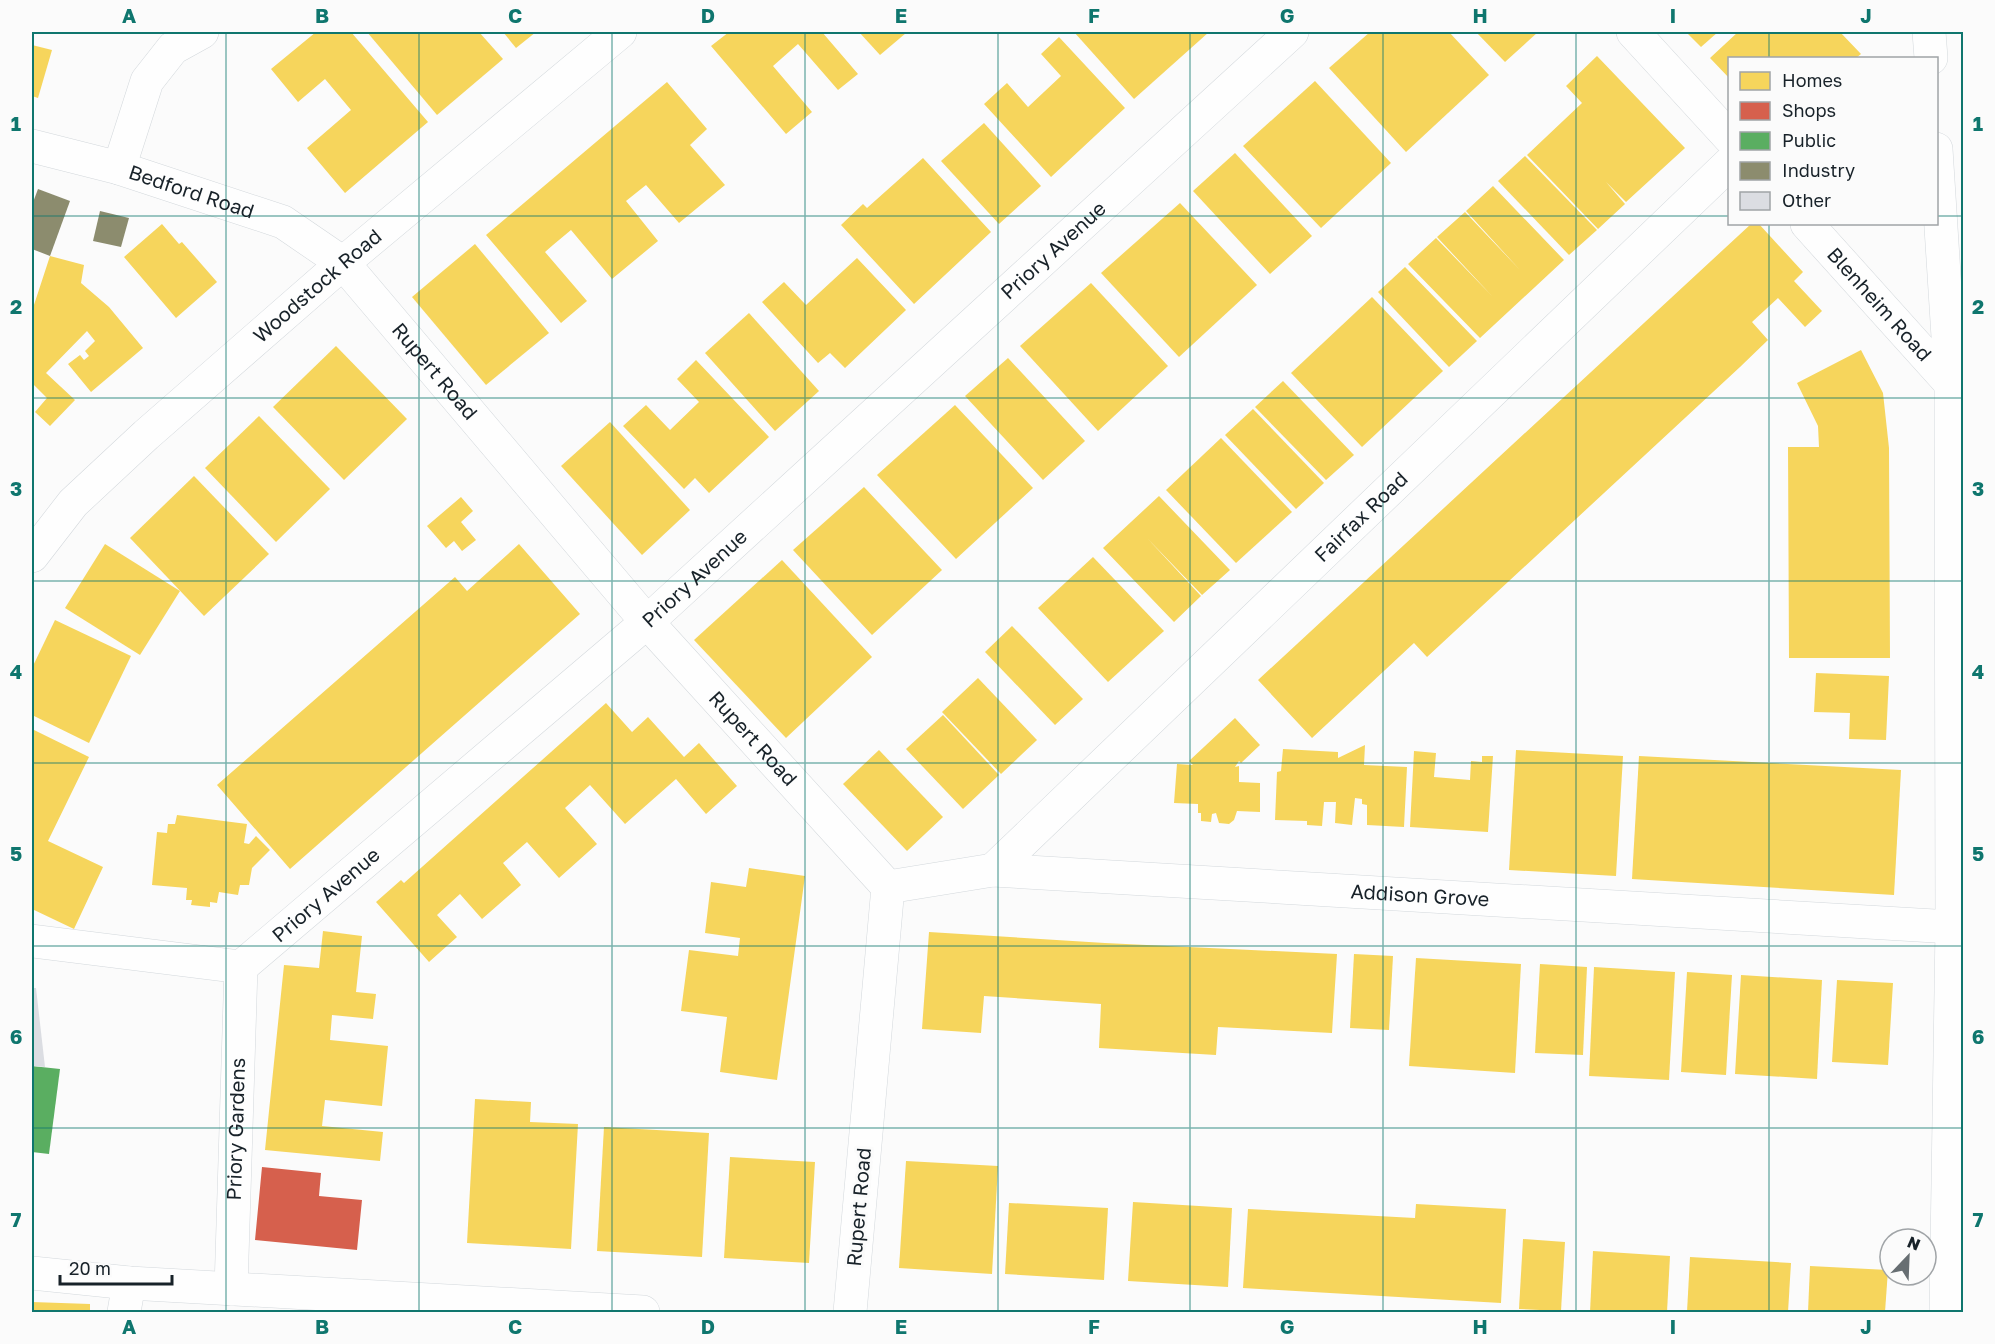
<svg xmlns="http://www.w3.org/2000/svg" width="1995" height="1344" viewBox="0 0 1995 1344" font-family="'Golos Text',sans-serif">
	<style>
		.homes { fill: #f6d55c }
		.shops { fill: #d6604d }
		.public { fill: #5aae61 }
		.industry { fill: #8c8c6e }
		.building { fill: #dbdde2 }
		.lines { fill: none; stroke-linecap: round; stroke-linejoin: round }
		.minor-casing { stroke: #d3d8dc; stroke-width: 34 }
		.secondary-casing { stroke: #d3d8dc; stroke-width: 34 }
		.minor { stroke: #fefefe; stroke-width: 33 }
		.secondary { stroke: #fefefe; stroke-width: 33 }
		.grid { fill: none; stroke: #0f766e; stroke-width: 1.5; stroke-opacity: 0.55 }
		.labels { text-anchor: middle; stroke-width: 6; stroke-linejoin: round; paint-order: stroke }
		.street-label { font-size: 20px; fill: #182229; stroke: #fbfbfb }
		.neatline { fill: none; stroke: #0f766e; stroke-width: 2 }
		.grid-label { font-size: 20px; text-anchor: middle; font-weight: bold; fill: #0f766e }
	</style>
	<rect width="100%" height="100%" fill="#fbfbfb"/>
	<g class="homes">
		<path d="M316,32H351L428,122L345,193L307,148L351,110L325,79L298,102L271,69Z"/>
		<path d="M367,32H479L503,59L437,115Z"/>
		<path d="M503,32H536L516,48Z"/>
		<path d="M729,32H822L858,74L838,90L798,44L773,66L812,112L786,134L711,46Z"/>
		<path d="M859,32H905L906,33L880,55Z"/>
		<path d="M1074,32H1209L1134,99Z"/>
		<path d="M1370,32H1449L1489,75L1406,152L1329,68Z"/>
		<path d="M1476,32H1538L1505,62Z"/>
		<path d="M1686,32H1718L1701,47Z"/>
		<path d="M1738,32H1840L1861,54L1856,58H1730V79L1710,58Z"/>
		<path d="M1059,37L1125,108L1051,177L984,104L1007,83L1028,107L1061,76L1041,54Z"/>
		<path d="M32,45L52,50L38,98L32,96Z"/>
		<path d="M1597,56L1685,148L1626,202L1606,182L1625,204L1598,229L1527,155L1582,103L1566,86Z"/>
		<path d="M1315,81L1391,163L1321,228L1243,146Z"/>
		<path d="M667,82L707,129L690,145L725,185L679,223L646,185L626,201L658,241L612,279L571,230L553,245L545,252L587,301L561,323L486,235Z"/>
		<path d="M984,123L1041,186L999,224L941,161Z"/>
		<path d="M1235,153L1312,236L1270,274L1193,191Z"/>
		<path d="M1525,156L1597,230L1569,255L1498,181Z"/>
		<path d="M923,158L991,232L914,304L841,225L863,204L867,208Z"/>
		<path d="M1493,186L1564,260L1480,338L1408,264L1436,238L1492,296L1437,237L1465,212L1520,270L1466,211Z"/>
		<path d="M1180,203L1257,285L1179,357L1101,273Z"/>
		<path d="M162,224L179,244L182,242L217,282L176,318L124,257Z"/>
		<path d="M1751,224H1759L1803,272L1794,281L1822,311L1805,327L1778,298L1752,322L1768,340L1740,367L1427,657L1414,643L1312,738L1258,680Z"/>
		<path d="M475,244L549,333L486,385L412,297Z"/>
		<path d="M50,256L84,265L81,283L109,307L143,348L91,392L68,364L80,355L84,360L89,356L85,351L95,341L87,331L46,373L75,400L50,426L35,412L47,398L32,383V311Z"/>
		<path d="M857,258L906,310L845,368L830,353L818,363L762,302L784,282L806,305Z"/>
		<path d="M1405,267L1477,341L1449,367L1378,292Z"/>
		<path d="M1091,283L1168,366L1098,431L1020,346Z"/>
		<path d="M1372,297L1443,371L1362,447L1291,373Z"/>
		<path d="M749,313L819,391L775,431L705,353Z"/>
		<path d="M336,346L407,419L344,480L273,407Z"/>
		<path d="M1861,350L1883,393L1889,448L1890,658H1789L1788,447H1819L1818,426L1797,383Z"/>
		<path d="M1008,358L1085,441L1043,480L965,396Z"/>
		<path d="M696,360L769,437L709,493L695,478L684,489L623,426L646,405L670,430L699,402L677,379Z"/>
		<path d="M1283,381L1354,455L1326,480L1255,407Z"/>
		<path d="M955,405L1033,488L956,559L877,475Z"/>
		<path d="M1253,409L1324,483L1296,509L1225,435Z"/>
		<path d="M259,416L330,489L276,542L205,468Z"/>
		<path d="M610,422L690,510L642,555L561,466Z"/>
		<path d="M1221,438L1292,512L1236,563L1166,490Z"/>
		<path d="M194,476L269,554L204,616L130,538Z"/>
		<path d="M864,487L942,570L872,635L793,550Z"/>
		<path d="M1159,496L1230,570L1202,595L1147,538L1201,596L1174,622L1103,548Z"/>
		<path d="M461,497L473,511L461,522L476,540L462,551L454,541L446,548L427,526Z"/>
		<path d="M105,544L180,591L140,655L65,608Z"/>
		<path d="M519,544L580,614L290,869L217,785L455,577L467,591Z"/>
		<path d="M1093,557L1164,631L1108,682L1038,608Z"/>
		<path d="M782,560L872,657L786,738L694,640Z"/>
		<path d="M55,620L131,656L89,743L32,715V668Z"/>
		<path d="M1012,626L1083,699L1055,725L985,652Z"/>
		<path d="M1816,673L1889,676L1886,740L1849,739L1850,713L1814,712Z"/>
		<path d="M978,678L1037,740L1001,774L942,712Z"/>
		<path d="M606,703L632,732L648,717L684,757L699,743L737,786L706,814L676,779L625,824L590,785L565,808L597,844L559,878L527,842L503,863L521,885L482,919L460,894L437,915L457,937L429,962L376,902L401,880L404,883Z"/>
		<path d="M943,715L999,775L963,809L906,749Z"/>
		<path d="M1235,718L1260,745L1241,763L1239,761L1235,767L1239,766V782L1260,783V812L1237,811L1234,820L1229,824L1219,823L1216,813L1212,814L1211,822L1201,821V813H1198V804L1174,803L1177,764L1193,765L1189,761Z"/>
		<path d="M32,729L89,757L48,841L103,867L74,929L32,909Z"/>
		<path d="M1365,745L1364,765L1407,767L1404,827L1367,825V805L1362,804V799L1355,798L1352,825L1335,823L1336,802H1324L1322,826L1307,825V821L1275,820L1277,772L1281,771L1283,749L1338,752V758Z"/>
		<path d="M879,750L943,817L907,851L843,784Z"/>
		<path d="M1516,750L1623,756L1616,876L1509,870Z"/>
		<path d="M1414,751L1436,753L1434,777L1470,780L1471,761L1482,762V756H1493L1488,832L1410,827Z"/>
		<path d="M1639,756L1901,770L1894,895L1632,879Z"/>
		<path d="M177,815L247,824L244,843L249,844L256,836L270,850L252,868L249,885H240L238,895L219,892L217,903L210,902V907L191,905L192,900H186L187,888L152,885L157,832L167,833L168,824H175Z"/>
		<path d="M749,868L805,876L777,1080L720,1072L727,1017L681,1011L689,950L738,956L740,938L705,933L708,908L711,882L746,887Z"/>
		<path d="M323,931L362,936L356,992L376,994L373,1019L332,1015L330,1040L388,1046L382,1106L325,1100L322,1126L383,1132L380,1161L265,1150L284,965L319,968Z"/>
		<path d="M929,932L1105,943L1337,954L1332,1033L1218,1027L1216,1055L1099,1048L1101,1004L984,996L981,1033L922,1029Z"/>
		<path d="M1354,954L1393,956L1389,1030L1350,1028Z"/>
		<path d="M1416,958L1521,964L1515,1073L1409,1066Z"/>
		<path d="M1540,964L1587,967L1583,1055L1535,1053Z"/>
		<path d="M1594,967L1675,972L1669,1080L1589,1076Z"/>
		<path d="M1687,972L1732,975L1726,1075L1681,1072Z"/>
		<path d="M1741,975L1822,980L1817,1079L1735,1074Z"/>
		<path d="M1837,980L1893,983L1888,1065L1832,1062Z"/>
		<path d="M475,1099L531,1102L530,1122L578,1124L571,1249L467,1243Z"/>
		<path d="M604,1127L709,1133L702,1257L597,1251Z"/>
		<path d="M730,1157L815,1162L809,1263L724,1258Z"/>
		<path d="M906,1161L998,1166L992,1274L899,1268Z"/>
		<path d="M1133,1202L1232,1208L1228,1287L1128,1281Z"/>
		<path d="M1009,1203L1108,1208L1104,1280L1005,1274Z"/>
		<path d="M1416,1204L1506,1209L1501,1303L1243,1288L1248,1209L1415,1218Z"/>
		<path d="M1523,1239L1565,1242L1561,1311L1519,1309Z"/>
		<path d="M1593,1251L1670,1256L1667,1312H1590Z"/>
		<path d="M1690,1257L1791,1263L1788,1312H1687Z"/>
		<path d="M1810,1266L1888,1270L1885,1312H1808Z"/>
		<path d="M32,1302L90,1304V1312H32Z"/>
	</g>
	<path class="shops" d="M262,1167L321,1173L319,1196L362,1200L357,1250L255,1240Z"/>
	<path class="public" d="M32,1066L60,1069L49,1154L32,1152Z"/>
	<g class="industry">
		<path d="M38,189L70,201L50,256L32,249V205Z"/>
		<path d="M100,211L129,218L121,247L93,241Z"/>
	</g>
	<path class="building" d="M32,988H36L45,1067L32,1066Z"/>
	<g class="lines">
		<defs>
			<g id="minor">
				<path d="M1633,32L1730,138"/>
				<path d="M1929,32L1931,58"/>
				<path id="s1" d="M32,146L119,168L283,222L343,263L647,622L888,887L850,1312"/>
				<path d="M1936,149L1951,384L1952,927L1946,1312"/>
				<path d="M119,168L147,81L173,48L202,32"/>
				<path id="s2" d="M1807,224L1951,384"/>
				<path id="s3" d="M32,556L73,503L146,435L343,263L620,32"/>
				<path id="s4" d="M993,870L1730,163"/>
				<path id="s5" d="M888,887L993,870L1952,927"/>
				<path id="s6" d="M32,941L241,967L647,622L1292,32"/>
				<path id="s7" d="M231,1289L241,967"/>
				<path d="M124,1312L129,1283"/>
			</g>
			<path id="secondary" d="M32,1273L129,1283L643,1312"/>
		</defs>
		<use href="#minor" class="minor-casing"/>
		<use href="#secondary" class="secondary-casing"/>
		<use href="#minor" class="minor"/>
		<use href="#secondary" class="secondary"/>
	</g>
	<path class="grid" d="M226,32V1312M419,32V1312M612,32V1312M805,32V1312M998,32V1312M1190,32V1312M1383,32V1312M1576,32V1312M1769,32V58M32,216H1730M1936,216H1964M1769,224V1312M32,398H1964M32,581H1964M32,763H1964M32,946H1964M32,1128H1964"/>
	<g class="labels">
		<g class="street-label">
			<text dy="7" stroke="none"><textPath href="#s1" startOffset="166">Bedford Road</textPath></text>
			<text dy="7" stroke="none"><textPath href="#s6" startOffset="1294">Priory Avenue</textPath></text>
			<text dy="7" stroke="none"><textPath href="#s3" startOffset="394">Woodstock Road</textPath></text>
			<text dy="7" stroke="none"><textPath href="#s2" startOffset="108">Blenheim Road</textPath></text>
			<text dy="7" stroke="none"><textPath href="#s1" startOffset="477">Rupert Road</textPath></text>
			<text dy="7" stroke="none"><textPath href="#s4" startOffset="510">Fairfax Road</textPath></text>
			<text dy="7" stroke="none"><textPath href="#s6" startOffset="808">Priory Avenue</textPath></text>
			<text dy="7" stroke="none"><textPath href="#s1" startOffset="963">Rupert Road</textPath></text>
			<text dy="7" stroke="none"><textPath href="#s6" startOffset="322">Priory Avenue</textPath></text>
			<text dy="7" stroke="none"><textPath href="#s5" startOffset="534">Addison Grove</textPath></text>
			<text dy="7" stroke="none"><textPath href="#s7" startOffset="160">Priory Gardens</textPath></text>
			<text transform="translate(859 1207) rotate(-85)" y="7">Rupert Road</text>
		</g>
	</g>
	<rect width="1995" height="1344" fill="none" stroke="#fbfbfb" stroke-width="66"/>
	<rect x="1728" y="57" width="210" height="168" fill="#fbfbfb" stroke="#a0a4a7" stroke-width="1.5"/>
	<rect x="1740" y="72" width="30" height="18" fill="#f6d55c" stroke="#a0a4a7" stroke-width="1.5"/>
	<text x="1782" y="87" font-size="18" fill="#182229">Homes</text>
	<rect x="1740" y="102" width="30" height="18" fill="#d6604d" stroke="#a0a4a7" stroke-width="1.5"/>
	<text x="1782" y="117" font-size="18" fill="#182229">Shops</text>
	<rect x="1740" y="132" width="30" height="18" fill="#5aae61" stroke="#a0a4a7" stroke-width="1.5"/>
	<text x="1782" y="147" font-size="18" fill="#182229">Public</text>
	<rect x="1740" y="162" width="30" height="18" fill="#8c8c6e" stroke="#a0a4a7" stroke-width="1.5"/>
	<text x="1782" y="177" font-size="18" fill="#182229">Industry</text>
	<rect x="1740" y="192" width="30" height="18" fill="#dbdde2" stroke="#a0a4a7" stroke-width="1.5"/>
	<text x="1782" y="207" font-size="18" fill="#182229">Other</text>
	<g transform="translate(1908 1257) rotate(23)"><circle r="28" fill="#fbfbfb" stroke="#a0a4a7" stroke-width="1.5"/>
	<path d="M0-4.5L10 22L0 15L-10 22Z" fill="#676e72"/>
	<text y="-9" font-size="16" font-weight="bold" text-anchor="middle" fill="#182229">N</text>
	</g>
	<path d="M60 1275v9h112v-9" fill="none" stroke="#182229" stroke-width="3"/>
	<text x="69" y="1275" font-size="18" fill="#182229" stroke="#fbfbfb" stroke-width="4.5" paint-order="stroke">20 m</text>
	<rect x="33" y="33" width="1929" height="1278" class="neatline"/>
	<g class="grid-label">
		<text x="129" y="23">A</text>
		<text x="322" y="23">B</text>
		<text x="515" y="23">C</text>
		<text x="708" y="23">D</text>
		<text x="901" y="23">E</text>
		<text x="1094" y="23">F</text>
		<text x="1287" y="23">G</text>
		<text x="1480" y="23">H</text>
		<text x="1673" y="23">I</text>
		<text x="1866" y="23">J</text>
		<text x="16" y="131">1</text>
		<text x="1978" y="131">1</text>
		<text x="16" y="314">2</text>
		<text x="1978" y="314">2</text>
		<text x="16" y="496">3</text>
		<text x="1978" y="496">3</text>
		<text x="16" y="679">4</text>
		<text x="1978" y="679">4</text>
		<text x="16" y="861">5</text>
		<text x="1978" y="861">5</text>
		<text x="16" y="1044">6</text>
		<text x="1978" y="1044">6</text>
		<text x="16" y="1227">7</text>
		<text x="1978" y="1227">7</text>
		<text x="129" y="1334">A</text>
		<text x="322" y="1334">B</text>
		<text x="515" y="1334">C</text>
		<text x="708" y="1334">D</text>
		<text x="901" y="1334">E</text>
		<text x="1094" y="1334">F</text>
		<text x="1287" y="1334">G</text>
		<text x="1480" y="1334">H</text>
		<text x="1673" y="1334">I</text>
		<text x="1866" y="1334">J</text>
	</g>
</svg>
